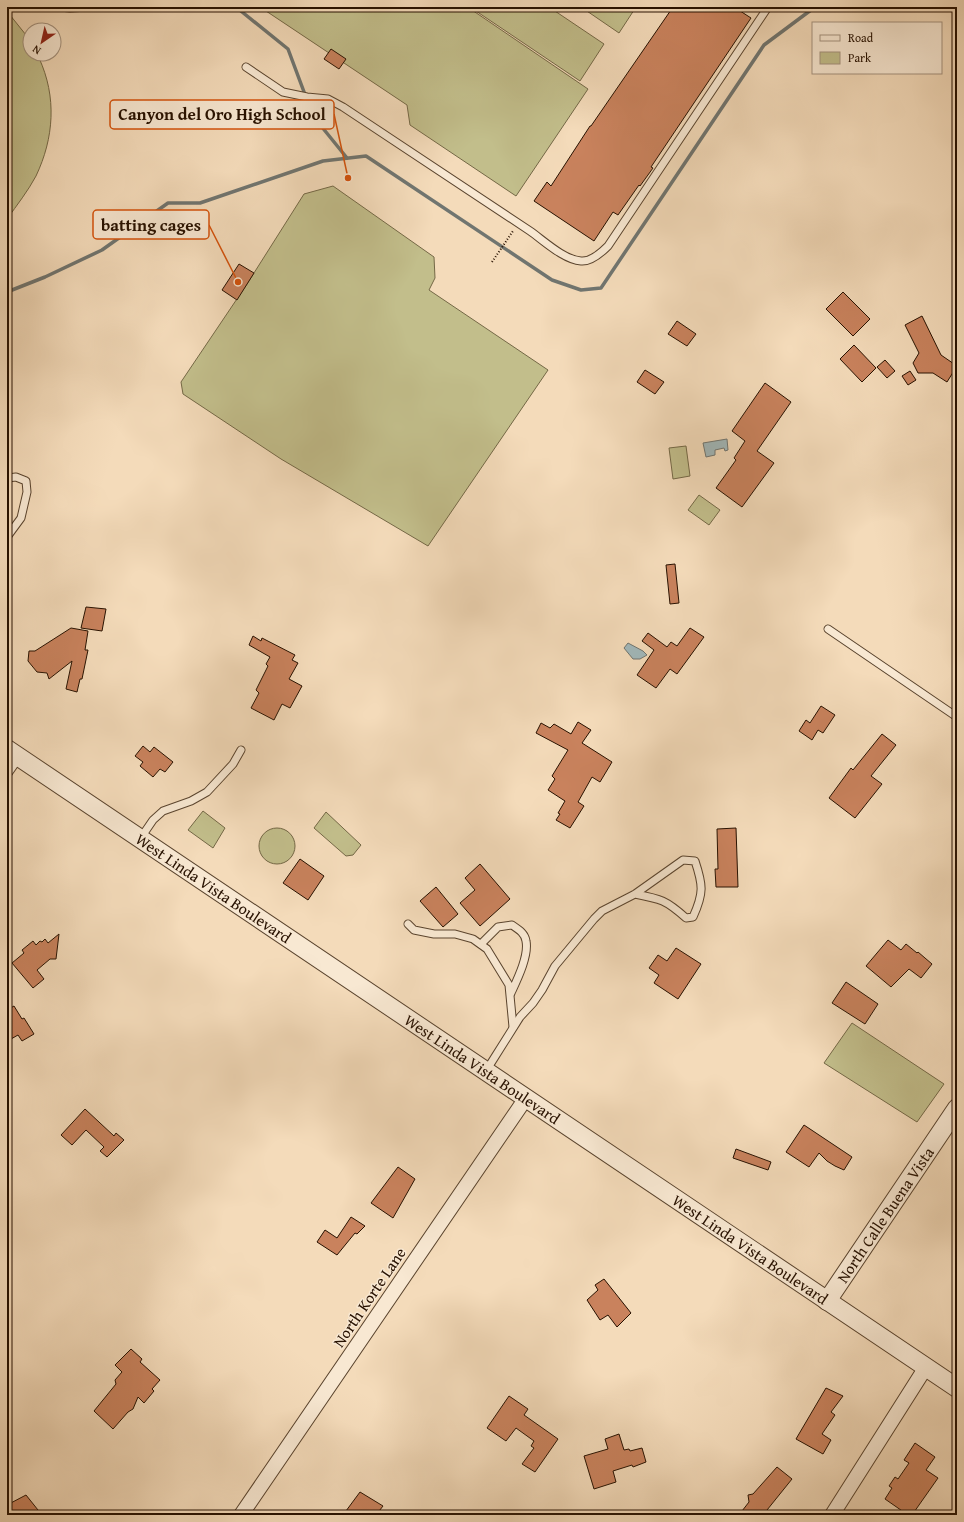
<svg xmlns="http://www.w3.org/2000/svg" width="964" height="1522" viewBox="0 0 964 1522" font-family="'Gentium Book Plus',serif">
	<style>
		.green { fill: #c2be8b; stroke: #746846 }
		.water { fill: #a1b8bb; stroke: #707570 }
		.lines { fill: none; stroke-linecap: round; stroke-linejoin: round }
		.stream { stroke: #707570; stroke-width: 3.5 }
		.building { fill: #c9825d; stroke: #271100 }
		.service-casing { stroke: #5a442e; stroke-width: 9 }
		.minor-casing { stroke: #5a442e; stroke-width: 16 }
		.tertiary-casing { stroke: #5a442e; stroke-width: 20 }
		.path { stroke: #271100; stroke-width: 2; stroke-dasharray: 1 2; stroke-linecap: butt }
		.service { stroke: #f8e8d2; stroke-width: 7 }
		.minor { stroke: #f8e8d2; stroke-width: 14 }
		.tertiary { stroke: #f8e8d2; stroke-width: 18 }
		.labels { text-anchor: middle; stroke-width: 3; stroke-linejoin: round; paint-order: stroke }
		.street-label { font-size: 16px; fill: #271100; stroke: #f8e8d2 }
		.leader { fill: none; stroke: #d5520b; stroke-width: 1.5 }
		.callout-dot { fill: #d5520b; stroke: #f8e8d2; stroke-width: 1.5 }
		.callout { fill: #f8e8d2; stroke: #d5520b; stroke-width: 1.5 }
		.callout-label { font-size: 17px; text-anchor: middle; font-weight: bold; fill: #271100 }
	</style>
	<rect width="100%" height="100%" fill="#f4dbba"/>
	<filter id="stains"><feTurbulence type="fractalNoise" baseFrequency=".005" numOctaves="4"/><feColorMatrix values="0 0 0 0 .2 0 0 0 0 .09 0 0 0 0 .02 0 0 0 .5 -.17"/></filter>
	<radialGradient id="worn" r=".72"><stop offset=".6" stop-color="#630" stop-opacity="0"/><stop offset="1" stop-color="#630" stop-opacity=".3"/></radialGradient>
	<g class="green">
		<path d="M260,7H549L604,44L580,81L473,9L472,10L588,89L516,196L410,125L407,105Z"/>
		<path d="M581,7H636L619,33Z"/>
		<path d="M7,12L10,15L30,40V54H38L39,58C57,97 54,138 36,176C28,191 17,205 7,219Z"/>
		<path d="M333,186L434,257L435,278L429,290L548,370L428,546L281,459L183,394L181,382L247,284L304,194Z"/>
		<path d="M686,446L690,476L673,479L669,448Z"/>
		<path d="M699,495L720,510L709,525L688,510Z"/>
		<path d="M203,811L225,828L213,848L188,830Z"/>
		<path d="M326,812L361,845L353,855L346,856L314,828Z"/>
		<circle cx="277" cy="846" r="18"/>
		<path d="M852,1023L944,1084L917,1122L824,1063Z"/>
	</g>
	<g class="water">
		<path d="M727,439L728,450L725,451L724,448L715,450V455L706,457L703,443Z"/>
		<path d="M628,643L643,651L647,655L640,659H633L624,648Z"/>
	</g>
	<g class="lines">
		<g class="stream">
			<path d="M236,7L288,49L313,116L347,158"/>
			<path d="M7,292L45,277L102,250L168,203H200L323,161L366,156L552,280L581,290L601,288L764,45L815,7"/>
		</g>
	</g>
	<g class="building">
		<path d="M673,7H734L751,18L651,167L653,168L640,186L639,185L618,215L613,212L594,241L534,201L547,182L551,186L590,126H591Z"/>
		<path d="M331,49L346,59L339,69L324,59Z"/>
		<path d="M239,264L254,273L237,300L222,290Z"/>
		<path d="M843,292L870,319L853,336L826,309Z"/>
		<path d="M922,316L941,355L957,366L947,382L933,373H918L913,363L919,353L905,325Z"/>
		<path d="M677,321L696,334L687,346L668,334Z"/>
		<path d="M854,345L876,368L862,382L840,359Z"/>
		<path d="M885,360L895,371L887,378L877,367Z"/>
		<path d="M645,370L664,382L655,394L637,382Z"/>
		<path d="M910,371L916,380L908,385L902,376Z"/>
		<path d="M765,383L791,402L757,451L774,463L742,507L716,488L736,460L734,458L745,441L732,431Z"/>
		<path d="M675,564L679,603L670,604L666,565Z"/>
		<path d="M86,607L106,609L102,631L81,628Z"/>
		<path d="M71,628L88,631L85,650H88L82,679H80L77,692L66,689L72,661L49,679L47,673L37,672L28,661L29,651H35Z"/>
		<path d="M690,628L704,637L677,674L670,669L656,688L637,675L654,650L642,641L648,633L667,647L671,642L677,646Z"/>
		<path d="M253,636L261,641L262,638L295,655L292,660L298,663L289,679L302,686L290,708L282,704L274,720L251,708L259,693L256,690L268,666L266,664L270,657L249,645Z"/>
		<path d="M821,706L835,715L823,733L818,730L812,740L799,731L806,720L810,723Z"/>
		<path d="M578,722L591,730L582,743L612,762L600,782L592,777L578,802L584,806L570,828L556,820L560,814L558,813L565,801L548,790L555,779L552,776L568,750L536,733L541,723L550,728L554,724L571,734Z"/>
		<path d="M882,734L896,745L871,776L882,784L855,818L829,798L851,768L853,770L857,765Z"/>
		<path d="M143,746L150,752L154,747L173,762L165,772L160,769L153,777L140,766L143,762L135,756Z"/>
		<path d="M736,828L738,887H716L715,869H718L717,829Z"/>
		<path d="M300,859L324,876L308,900L283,883Z"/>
		<path d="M480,864L510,899L480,926L460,903L475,890L465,878Z"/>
		<path d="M436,887L458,914L443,927L420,901Z"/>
		<path d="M59,934L56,959H50L37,970L44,979L33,988L12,963L24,953L22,950L33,941L36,945L40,941L42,942L45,939L48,943Z"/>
		<path d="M888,940L901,950L906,944L917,953L918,952L932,964L921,978L909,969L891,987L866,966Z"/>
		<path d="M676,948L701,964L678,999L654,983L659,975L649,968L658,955L667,961Z"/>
		<path d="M846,982L878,1004L865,1024L832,1003Z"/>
		<path d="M14,1006L22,1019L24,1018L34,1034L22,1041L18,1035L11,1039L7,1032V1010Z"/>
		<path d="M85,1109L114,1136L116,1133L124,1140L107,1157L100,1151L104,1147L86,1130L72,1145L61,1135Z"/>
		<path d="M804,1125L852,1157L844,1170L835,1166L827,1161L819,1153L809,1167L786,1152Z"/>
		<path d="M736,1149L771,1162L768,1170L733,1158Z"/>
		<path d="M398,1167L415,1179L393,1218L371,1203Z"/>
		<path d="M351,1217L365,1226L357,1234L355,1233L337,1255L317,1242L325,1230L337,1238Z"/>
		<path d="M604,1279L631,1313L617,1327L608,1315L600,1320L587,1300L598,1290L595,1285Z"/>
		<path d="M131,1349L142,1359L140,1362L160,1380L152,1389L154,1391L144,1403L138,1397L133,1409L128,1412L113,1429L94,1411L116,1384L115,1380L122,1372L115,1365Z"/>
		<path d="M826,1388L843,1396L831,1412L835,1415L822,1434L831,1440L823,1454L796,1439Z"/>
		<path d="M509,1396L528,1409L524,1415L558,1439L535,1472L522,1464L534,1448L531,1446L534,1441L516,1428L506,1441L487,1428Z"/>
		<path d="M619,1434L624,1450L629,1449L630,1451L642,1448L646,1462L633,1467L632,1465L613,1471L616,1482L594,1489L584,1456L608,1449L605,1439Z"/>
		<path d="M915,1443L935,1457L926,1470L938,1478L912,1515H908L885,1499L892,1488L889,1486L895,1477L898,1479L909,1463L904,1460Z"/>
		<path d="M777,1467L792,1479L763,1515H747L742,1511L749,1502L748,1495L753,1494Z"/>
		<path d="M360,1492L383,1506L376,1515H343Z"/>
		<path d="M26,1495L42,1515H10L7,1510V1505Z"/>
	</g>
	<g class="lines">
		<defs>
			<g id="service">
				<path d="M60,7L70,8L89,7"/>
				<path d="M246,67L283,92L307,97L328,99L343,107L530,231C543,240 564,260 581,261C591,262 601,253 608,246L768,7"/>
				<path d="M7,478L16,477L26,481L27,492L21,518L7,537"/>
				<path d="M828,629L957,717"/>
				<path d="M7,775L19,758"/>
				<path d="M140,839L153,820L163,811L191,801L207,792L233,764L241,750"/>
				<path d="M408,924L414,930L434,934H455L473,939L487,949L509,985L513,1027"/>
				<path d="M481,944L498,927L512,925C518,929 525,933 526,941C529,956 517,980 511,993"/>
				<path d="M486,1071L520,1017L533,1003L542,990L555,966L594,919L602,911L635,894L683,860L695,861C703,885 704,893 693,917L686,918C666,900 661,899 635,894"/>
			</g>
			<g id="minor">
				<path d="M241,1515L526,1098"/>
				<path d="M832,1515L926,1367"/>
			</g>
			<g id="tertiary">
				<path id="s1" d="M7,749L957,1388"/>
				<path id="s2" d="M827,1301L957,1108"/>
			</g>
		</defs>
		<use href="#service" class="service-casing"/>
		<use href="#minor" class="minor-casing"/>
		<use href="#tertiary" class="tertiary-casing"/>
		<path class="path" d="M492,262L513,231"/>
		<use href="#service" class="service"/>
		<use href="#minor" class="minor"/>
		<use href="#tertiary" class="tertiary"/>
	</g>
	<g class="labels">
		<g class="street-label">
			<text dy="6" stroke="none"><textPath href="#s1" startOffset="249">West Linda Vista Boulevard</textPath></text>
			<text dy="6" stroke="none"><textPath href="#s1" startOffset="573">West Linda Vista Boulevard</textPath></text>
			<text dy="6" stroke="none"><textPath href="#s2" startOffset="104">North Calle Buena Vista</textPath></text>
			<text dy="6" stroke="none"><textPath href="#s1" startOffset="896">West Linda Vista Boulevard</textPath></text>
			<text transform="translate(369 1297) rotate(-56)" y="6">North Korte Lane</text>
		</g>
	</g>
	<path class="leader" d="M348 178L334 114M238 282L209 225"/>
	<g class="callout-dot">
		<circle cx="348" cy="178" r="4"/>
		<circle cx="238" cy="282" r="4"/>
	</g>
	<g class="callout">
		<rect x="110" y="100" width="224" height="29" rx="4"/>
		<rect x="93" y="210" width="116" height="29" rx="4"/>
	</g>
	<g class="callout-label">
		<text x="222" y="120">Canyon del Oro High School</text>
		<text x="151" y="231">batting cages</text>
	</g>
	<rect width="964" height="1522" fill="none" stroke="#f4dbba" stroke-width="24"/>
	<rect x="8" y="8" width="948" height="1506" fill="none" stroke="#271100" stroke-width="2"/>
	<rect x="12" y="12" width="940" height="1498" fill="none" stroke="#271100"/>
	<rect x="812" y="22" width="130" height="52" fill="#f8e8d2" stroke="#a4927e"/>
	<rect x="820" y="35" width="20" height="6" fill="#f8e8d2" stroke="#a4927e"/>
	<text x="848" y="42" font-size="12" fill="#271100">Road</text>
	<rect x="820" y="52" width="20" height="12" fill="#c2be8b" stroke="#a4927e"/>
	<text x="848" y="62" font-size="12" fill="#271100">Park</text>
	<g transform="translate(42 42) rotate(214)"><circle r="19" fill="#f8e8d2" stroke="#a4927e"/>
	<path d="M0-3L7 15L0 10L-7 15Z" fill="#8f2418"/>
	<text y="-6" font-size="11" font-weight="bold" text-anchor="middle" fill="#271100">N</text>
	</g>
	<rect width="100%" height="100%" filter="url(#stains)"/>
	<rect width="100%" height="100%" fill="url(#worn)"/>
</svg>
